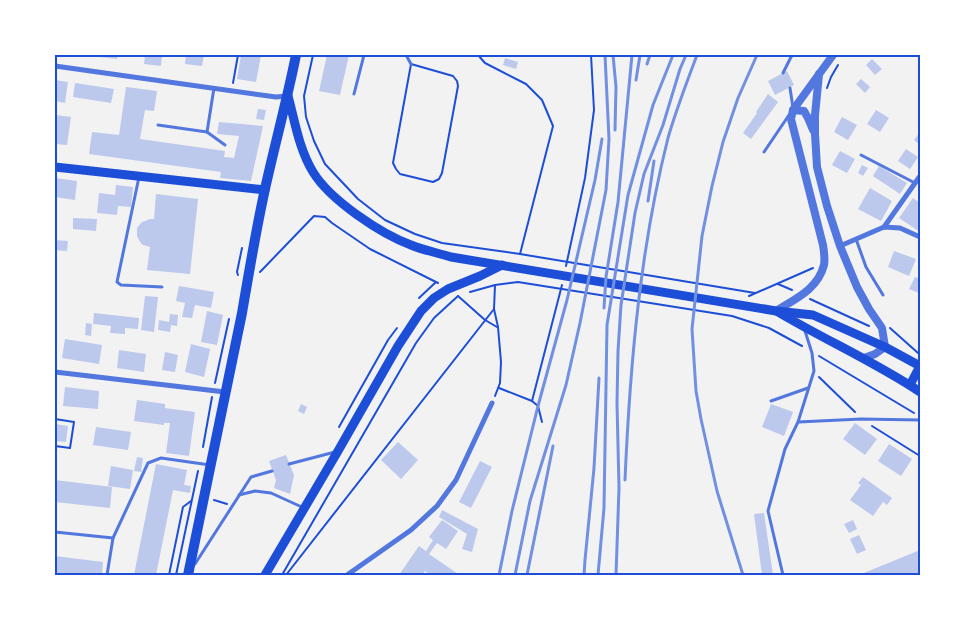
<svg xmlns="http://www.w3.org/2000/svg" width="975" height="630" viewBox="0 0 975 630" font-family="'Fira Sans Condensed',sans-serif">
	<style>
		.building { fill: #bdc9ec }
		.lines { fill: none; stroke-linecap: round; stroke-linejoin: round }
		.path { stroke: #1d4ed8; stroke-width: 2 }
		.service { stroke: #5277de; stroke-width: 3 }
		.minor { stroke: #5277de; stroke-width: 5 }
		.tertiary { stroke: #5277de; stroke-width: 8 }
		.secondary { stroke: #1d4ed8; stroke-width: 9 }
		.primary { stroke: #1d4ed8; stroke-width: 10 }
		.rail { stroke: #7290e2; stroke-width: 3 }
		.neatline { fill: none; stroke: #1d4ed8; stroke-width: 2 }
	</style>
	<rect width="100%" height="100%" fill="#f2f2f2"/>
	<g class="building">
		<path d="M92,55H118L117,59L91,56Z"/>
		<path d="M145,55H162L161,66L144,64Z"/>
		<path d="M186,55H204L202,66L185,64Z"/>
		<path d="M241,55H261L256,82L237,79Z"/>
		<path d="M327,55H349L340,95L319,91Z"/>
		<path d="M505,58L518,62L516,69L503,65Z"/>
		<path d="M872,59L882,69L875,75L866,65Z"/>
		<path d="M787,71L794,85L775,95L768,81Z"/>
		<path d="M861,79L870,87L865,93L856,84Z"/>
		<path d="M55,80L68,82L65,103L55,101Z"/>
		<path d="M75,83L114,89L111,103L73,97Z"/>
		<path d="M126,87L157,91L154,111L145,110L140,139L225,151L224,157L234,158L239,136L217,134L219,122L263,126L251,181L220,178L221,172L89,154L92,132L119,135Z"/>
		<path d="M768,94L778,102L751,139L743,133L757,113L756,112Z"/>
		<path d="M258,109L266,110L264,120L256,119Z"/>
		<path d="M876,110L889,118L880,132L867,124Z"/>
		<path d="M55,115L71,117L67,145L55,144Z"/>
		<path d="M842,117L857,125L848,140L834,132Z"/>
		<path d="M920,132V145L914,140Z"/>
		<path d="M906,149L918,157L910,169L898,161Z"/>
		<path d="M840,151L855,159L847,173L832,165Z"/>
		<path d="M862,165L868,168L863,176L858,173Z"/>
		<path d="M879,166L907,183L900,194L873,176Z"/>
		<path d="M55,178L77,181L75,200L55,197Z"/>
		<path d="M116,185L133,187L131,207L118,206L117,215L97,213L99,193L115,195Z"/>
		<path d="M870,188L892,201L881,221L858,209Z"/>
		<path d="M156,194L198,199L190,274L147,270L150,247L143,245L140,242L137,236V228L142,222L150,219H154Z"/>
		<path d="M913,198L920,203V232L899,218Z"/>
		<path d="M73,218L97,219L96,231L73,229Z"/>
		<path d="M55,240L68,241L67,251L55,250Z"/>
		<path d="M894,251L916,259L909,276L888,267Z"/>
		<path d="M915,277L920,279L919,293L909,289Z"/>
		<path d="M179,286L214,292L211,308L195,305L192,318L182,317L185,303L176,301Z"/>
		<path d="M145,296L158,297L154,332L141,330Z"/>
		<path d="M207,311L223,315L217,345L201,342Z"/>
		<path d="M94,313L139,318L138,329L125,328V334L110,333L111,326L93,324Z"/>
		<path d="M170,314L178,315L177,326L171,325L170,332L158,330L159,320L169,322Z"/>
		<path d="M86,323L92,324L91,336L85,335Z"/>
		<path d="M65,339L102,345L99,364L62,358Z"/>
		<path d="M191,344L210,349L204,377L185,372Z"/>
		<path d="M119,350L146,354L144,372L117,368Z"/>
		<path d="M165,352L178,355L175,372L162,370Z"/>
		<path d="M65,387L99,391L98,409L63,406Z"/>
		<path d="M137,400L165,404V408L195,412L189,456L166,453L170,423H164V425L134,421Z"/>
		<path d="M301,404L307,407L304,414L298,411Z"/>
		<path d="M771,404L793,412L784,436L762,427Z"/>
		<path d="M855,423L877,439L865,455L843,439Z"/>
		<path d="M55,424L68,426L66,442L55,441Z"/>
		<path d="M96,427L131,432L128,450L93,445Z"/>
		<path d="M398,442L418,460L401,479L381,460Z"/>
		<path d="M889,444L912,459L901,476L878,461Z"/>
		<path d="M286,455L294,475L290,494L274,488L276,480L269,461Z"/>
		<path d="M137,457L143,458L141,472L134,471Z"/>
		<path d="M480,461L492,467L471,508L459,502Z"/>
		<path d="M156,464L187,470L184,485L191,486L190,493L173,490L156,575H134Z"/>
		<path d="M111,466L133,470L130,489L108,486Z"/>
		<path d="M863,477L892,498L887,505L883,502L873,516L850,500L861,485L858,483Z"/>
		<path d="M55,480L112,487L110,508L55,502Z"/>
		<path d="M442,510L478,529L472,552L462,549L467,534L439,517Z"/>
		<path d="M764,513L773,575H762L754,514Z"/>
		<path d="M442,520L458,531L446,549L437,543L429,554L458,574L457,575H430L425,571L422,575H399L419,546L426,551L433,540L429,537Z"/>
		<path d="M853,520L857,529L849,533L844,524Z"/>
		<path d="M859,535L866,550L857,554L850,539Z"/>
		<path d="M920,550V573L915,575H859Z"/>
		<path d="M55,556L103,562L102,575H55Z"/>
	</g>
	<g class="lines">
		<g class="path">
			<path d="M313,55L304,96L306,117L314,141L325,164L358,199L385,220L415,234L442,243L520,254L755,293"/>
			<path d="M478,55L485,63L526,84L542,100L553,126L520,254"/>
			<path d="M411,64L453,76L457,81L458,86L442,173L439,179L433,182L400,174L396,169L393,163Z"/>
			<path d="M233,83L238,55"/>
			<path d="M827,88L831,77L838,65"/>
			<path d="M566,266L585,178L594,110L591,55"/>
			<path d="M260,272L314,216L325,217L332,223L370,249L438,283"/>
			<path d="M238,275L237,272L242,248"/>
			<path d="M778,284L792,290"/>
			<path d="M470,292L495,285L518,282L732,316L769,328L802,346"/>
			<path d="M458,296L485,320L497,327"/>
			<path d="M749,296L813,268"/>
			<path d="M419,298L436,282"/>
			<path d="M810,299L869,326"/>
			<path d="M890,328L918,353"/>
			<path d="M819,356L914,413"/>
			<path d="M819,377L855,412"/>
			<path d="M215,383L229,319"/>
			<path d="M55,384V385"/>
			<path d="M499,388L532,401L538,406L542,422"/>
			<path d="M495,396L500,383L501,362L498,327L494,309L495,285"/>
			<path d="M532,401L562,285"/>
			<path d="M55,419L74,422L70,448L55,446"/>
			<path d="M872,426L920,456"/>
			<path d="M339,427L388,340L397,328"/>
			<path d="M203,447L212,397"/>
			<path d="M214,500L227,504"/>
			<path d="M169,575L183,507L191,501"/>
			<path d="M176,575L198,471"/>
			<path d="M282,575L416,343L434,318L458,296"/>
			<path d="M286,575L494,309"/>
		</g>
		<g class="service">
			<path d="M406,55L411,64"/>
			<path d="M783,73L791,57L793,55"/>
			<path d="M214,88L207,132L225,145"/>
			<path d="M790,88L793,108"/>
			<path d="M354,94L364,55"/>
			<path d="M158,125L207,132"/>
			<path d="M764,152L789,115"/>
			<path d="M861,155L915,183"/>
			<path d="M139,177L117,282L121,285L162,287"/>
			<path d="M856,239L866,267L883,295"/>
			<path d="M771,401L808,388"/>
			<path d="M798,422L861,419L920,420"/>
			<path d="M289,464L335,452"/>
			<path d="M239,495L255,491L271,493L304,508"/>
			<path d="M55,532L113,538L148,463L161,458L210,465"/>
			<path d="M195,564L251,477L272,471"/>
			<path d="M107,575L113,538"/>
			<path d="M783,575L768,511L785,449L798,422L814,371L812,353L805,331"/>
		</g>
		<g class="minor">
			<path d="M55,66L276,97L287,96"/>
			<path d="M884,227L920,176"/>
			<path d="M840,246L884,227L900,228L920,237"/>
			<path d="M55,372L225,392"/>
			<path d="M347,575L411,530L437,506L456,480L492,403"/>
		</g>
		<g class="tertiary">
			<path d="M819,74L815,115V134L817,167L827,206L840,246L857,287L869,309L882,328L885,347L875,354L864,358"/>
			<path d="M793,110L804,111L808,118L813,130"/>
			<path d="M776,311C795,299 818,289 824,265C825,259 824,251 823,245L791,119L793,110L833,55"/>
		</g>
		<g class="secondary">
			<path d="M288,96C295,122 299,149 313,172C330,200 381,234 411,245C423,250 438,253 451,257L776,311L813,315L885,347L920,366"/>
			<path d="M55,167L265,190"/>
			<path d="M778,312C825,340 875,362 920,392"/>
			<path d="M910,385L920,366"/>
			<path d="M265,575L338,451L398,346L421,311L434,298L448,289L480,276L502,265"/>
		</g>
		<path class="primary" d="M188,575L242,313C249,272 256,230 265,189C275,144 287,100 296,55"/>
		<g class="rail">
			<path d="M613,55L616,87L615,130"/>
			<path d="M647,64L650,55"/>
			<path d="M636,80L640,55"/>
			<path d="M648,201L654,161"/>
			<path d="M604,308L606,277L618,202L632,55"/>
			<path d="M625,480C630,365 640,249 668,138C676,110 687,82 697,55"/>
			<path d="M499,575L512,511L538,406L567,300L595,180L602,139"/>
			<path d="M515,575L530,501L566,385L580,323L606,190L609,139L605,55"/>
			<path d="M527,575L553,446"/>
			<path d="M584,575L585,560L594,468L599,378"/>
			<path d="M598,575L604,508L607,325L628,195L653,105L673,55"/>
			<path d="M616,575L619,488L617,403L618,351L621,305L635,213L644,174L663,125L680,69L686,55"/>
			<path d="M743,575L717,491L701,419L696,391L692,329L702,236L712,186L723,142L738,98L757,55"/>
		</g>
	</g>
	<rect width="975" height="630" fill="none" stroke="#ffffff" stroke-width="112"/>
	<rect x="56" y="56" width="863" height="518" class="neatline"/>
</svg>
